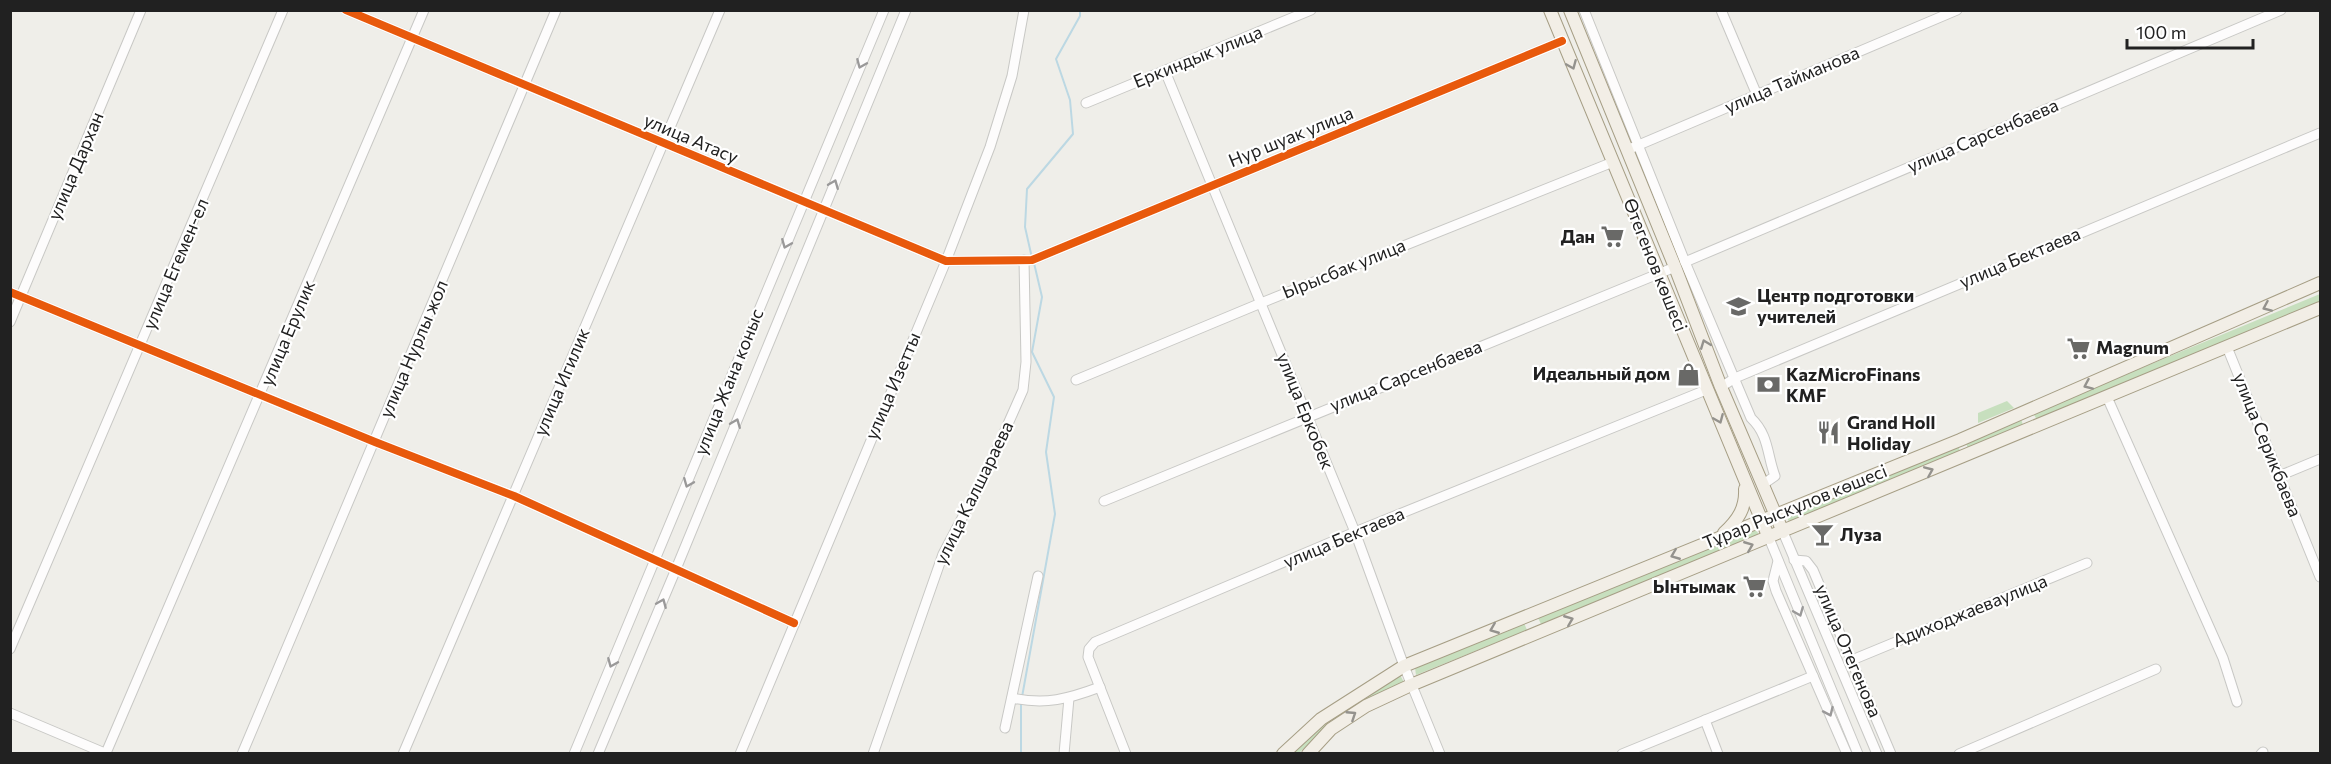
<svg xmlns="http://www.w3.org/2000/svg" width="2331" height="764" viewBox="0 0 2331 764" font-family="Commissioner,sans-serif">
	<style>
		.forest { fill: #c7dfbe }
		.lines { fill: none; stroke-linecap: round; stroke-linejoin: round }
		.stream { stroke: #bcd8e3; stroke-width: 2 }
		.minor-casing { stroke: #c8c8c5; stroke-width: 11 }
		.major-casing { stroke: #a69e85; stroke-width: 14 }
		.minor { stroke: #fdfcfc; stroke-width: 9 }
		.major { stroke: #f2eee6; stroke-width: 12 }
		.cycleway-casing { stroke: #fff; stroke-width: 11 }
		.cycleway { stroke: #e8590c; stroke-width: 8 }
		.oneway { stroke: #9a9999 }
		.oneway2 { stroke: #94928d }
		.labels { text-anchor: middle; stroke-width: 4.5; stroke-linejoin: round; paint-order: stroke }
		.street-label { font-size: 18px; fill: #212121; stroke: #fff }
		.poi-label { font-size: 18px; font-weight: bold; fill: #212121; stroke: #fff; text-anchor: start }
	</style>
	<rect width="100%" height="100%" fill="#efeee9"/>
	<g class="forest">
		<path d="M2320,294V302L2037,420L2033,413Z"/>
		<path d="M2007,401L2014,408L1978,423V413Z"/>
		<path d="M2021,419L2023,425L1968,449L1966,443Z"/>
		<path d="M1958,445L1960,451L1789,522L1786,515Z"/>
		<path d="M1755,528L1759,535L1541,624L1537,616Z"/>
		<path d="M1524,623L1527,630L1416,675L1415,668Z"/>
		<path d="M1400,675L1404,682L1326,727L1299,753L1291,754L1325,722Z"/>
	</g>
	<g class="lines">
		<g class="stream">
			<path d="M1032,258L1025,227L1027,189L1073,134L1070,100L1056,59L1080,16V10"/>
			<path d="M1022,697L1055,514L1046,452L1054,397L1032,352L1042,297L1034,263"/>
			<path d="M1021,754V702"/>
		</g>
		<defs>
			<g id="minor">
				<path d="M346,10L946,261L1032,260L1562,41"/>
				<path d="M1584,10L1685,262L1751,418C1769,435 1767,455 1775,476L1762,485"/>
				<path d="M1721,10L1757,95"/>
				<path d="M1165,71L1355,532L1404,666L1440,754"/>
				<path d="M1086,103L1311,10"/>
				<path d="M1627,150L1957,10"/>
				<path d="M1685,262L2281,10"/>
				<path d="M10,292L375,442L514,496L794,623"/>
				<path d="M10,322L141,10"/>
				<path d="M2227,347L2320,577"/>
				<path d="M1076,380L1261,303L1613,162"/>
				<path d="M1721,387L1735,378L2320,133"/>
				<path d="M2107,397L2223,658L2237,702"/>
				<path d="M2279,476L2320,459"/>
				<path d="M1104,501L1675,267"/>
				<path d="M1783,532L1877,754"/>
				<path d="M1769,538L1858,754"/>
				<path d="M1794,560L1806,561L1813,570L1891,754"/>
				<path d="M1778,561L1773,581L1776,591L1847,754"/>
				<path d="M10,649L283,10"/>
				<path d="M1852,660L2087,563"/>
				<path d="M1012,698C1046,705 1068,699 1100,687"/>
				<path d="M10,713L107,754"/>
				<path d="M1705,720L1718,754"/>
				<path d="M1005,728L1038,576"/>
				<path d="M106,753L424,10"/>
				<path d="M242,754L556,10"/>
				<path d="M403,754L720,10"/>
				<path d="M574,754L884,10"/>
				<path d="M598,754L676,569L906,10"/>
				<path d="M740,754L946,261L990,147L1012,76L1024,10"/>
				<path d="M873,754L943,554L988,469L1023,390L1026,362L1024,260"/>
				<path d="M1064,754L1069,698"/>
				<path d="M1126,754L1088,657L1089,649L1095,642L1355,532L1706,390"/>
				<path d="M1622,754L1813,676"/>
				<path d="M1959,754L2156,669"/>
				<path d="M2261,754L2263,752"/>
			</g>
			<g id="major">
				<path d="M1550,10L1769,538"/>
				<path d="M1570,10L1675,267L1721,387L1783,532"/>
				<path d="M1724,533C1738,520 1746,508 1745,489"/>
				<path d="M1283,754L1321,719L1404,666L1960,440L2320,283"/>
				<path d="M1308,754L1331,729L1366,706L1411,685L2320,308"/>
			</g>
		</defs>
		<use href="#minor" class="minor-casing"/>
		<use href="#major" class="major-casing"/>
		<use href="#minor" class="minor"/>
		<use href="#major" class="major"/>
		<defs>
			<g id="cycleway">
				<path d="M346,10L946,261L1032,260L1562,41"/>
				<path d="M10,292L375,442L514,496L794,623"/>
			</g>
		</defs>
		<use href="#cycleway" class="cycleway-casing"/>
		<use href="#cycleway" class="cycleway"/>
	</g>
	<defs><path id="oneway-chevron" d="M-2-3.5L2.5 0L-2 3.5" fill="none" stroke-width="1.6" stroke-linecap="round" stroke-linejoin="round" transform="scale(1.5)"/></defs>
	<g class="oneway">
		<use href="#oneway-chevron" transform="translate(861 64) rotate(113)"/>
		<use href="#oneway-chevron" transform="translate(834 184) rotate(-68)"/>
		<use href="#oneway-chevron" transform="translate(786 244) rotate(112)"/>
		<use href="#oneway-chevron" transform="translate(736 423) rotate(-68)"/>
		<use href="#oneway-chevron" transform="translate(688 483) rotate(112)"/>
		<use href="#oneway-chevron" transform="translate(662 603) rotate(-67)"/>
		<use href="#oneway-chevron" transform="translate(1799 612) rotate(68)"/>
		<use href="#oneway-chevron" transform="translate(612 663) rotate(113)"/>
		<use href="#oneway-chevron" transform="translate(1829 712) rotate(66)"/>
	</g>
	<g class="oneway2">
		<use href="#oneway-chevron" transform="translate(1572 65) rotate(67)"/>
		<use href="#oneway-chevron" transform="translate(2267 307) rotate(156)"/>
		<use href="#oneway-chevron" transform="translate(1705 344) rotate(-111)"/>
		<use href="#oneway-chevron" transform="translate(2088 385) rotate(156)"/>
		<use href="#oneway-chevron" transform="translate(1719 419) rotate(67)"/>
		<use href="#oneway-chevron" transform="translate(1929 471) rotate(-23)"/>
		<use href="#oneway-chevron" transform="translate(1749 546) rotate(-22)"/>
		<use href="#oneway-chevron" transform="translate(1675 555) rotate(158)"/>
		<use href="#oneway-chevron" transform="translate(1569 620) rotate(-22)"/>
		<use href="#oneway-chevron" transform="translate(1494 629) rotate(158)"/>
		<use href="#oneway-chevron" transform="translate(1352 715) rotate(-33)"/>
	</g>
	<defs>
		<symbol id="supermarket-bare" viewBox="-9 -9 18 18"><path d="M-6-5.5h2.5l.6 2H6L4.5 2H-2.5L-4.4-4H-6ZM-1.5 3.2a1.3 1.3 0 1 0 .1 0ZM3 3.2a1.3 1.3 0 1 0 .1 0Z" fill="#696967" stroke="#fff" stroke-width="2.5" paint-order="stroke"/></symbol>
		<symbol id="school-bare" viewBox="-9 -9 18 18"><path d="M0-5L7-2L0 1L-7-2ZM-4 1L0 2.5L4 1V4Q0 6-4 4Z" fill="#696967" stroke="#fff" stroke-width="2.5" paint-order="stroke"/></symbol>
		<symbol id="shop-bare" viewBox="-9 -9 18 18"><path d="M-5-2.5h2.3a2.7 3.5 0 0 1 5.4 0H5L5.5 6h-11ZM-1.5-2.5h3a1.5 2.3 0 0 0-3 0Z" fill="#696967" stroke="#fff" stroke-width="2.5" paint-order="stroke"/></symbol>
		<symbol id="bank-bare" viewBox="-9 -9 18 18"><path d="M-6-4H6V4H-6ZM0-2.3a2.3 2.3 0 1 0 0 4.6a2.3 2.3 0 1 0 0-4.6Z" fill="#696967" stroke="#fff" stroke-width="2.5" paint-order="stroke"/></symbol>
		<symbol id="restaurant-bare" viewBox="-9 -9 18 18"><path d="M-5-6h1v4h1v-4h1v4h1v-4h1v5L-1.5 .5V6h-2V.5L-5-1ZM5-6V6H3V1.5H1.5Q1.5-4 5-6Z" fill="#696967" stroke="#fff" stroke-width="2.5" paint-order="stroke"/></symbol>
		<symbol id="bar-bare" viewBox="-9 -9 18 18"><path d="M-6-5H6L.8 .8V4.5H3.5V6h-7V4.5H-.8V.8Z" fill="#696967" stroke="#fff" stroke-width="2.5" paint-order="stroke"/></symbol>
	</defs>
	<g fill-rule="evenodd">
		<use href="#supermarket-bare" x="1596" y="220" width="33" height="33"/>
		<use href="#school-bare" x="1722" y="290" width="33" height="33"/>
		<use href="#supermarket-bare" x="2062" y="332" width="33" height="33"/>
		<use href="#shop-bare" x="1672" y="358" width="33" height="33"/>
		<use href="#bank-bare" x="1752" y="368" width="33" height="33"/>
		<use href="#restaurant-bare" x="1812" y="416" width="33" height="33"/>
		<use href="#bar-bare" x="1806" y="518" width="33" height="33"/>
		<use href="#supermarket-bare" x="1738" y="570" width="33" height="33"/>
	</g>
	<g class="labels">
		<g class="street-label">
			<text transform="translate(1198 57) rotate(-22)" y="6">Еркиндык улица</text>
			<text transform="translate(1792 80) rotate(-23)" y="6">улица Тайманова</text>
			<text transform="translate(1983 136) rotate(-23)" y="6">улица Сарсенбаева</text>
			<text transform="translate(1291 137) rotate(-22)" y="6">Нур шуак улица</text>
			<text transform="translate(691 139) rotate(23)" y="6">улица Атасу</text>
			<text transform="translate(76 166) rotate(-67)" y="6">улица Дархан</text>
			<text transform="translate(2020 258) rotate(-23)" y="6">улица Бектаева</text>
			<text transform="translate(176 264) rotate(-67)" y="6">улица Егемен-ел</text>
			<text transform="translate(1655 265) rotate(68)" y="6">Өтегенов көшесі</text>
			<text transform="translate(1344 269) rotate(-22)" y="6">Ырысбак улица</text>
			<text transform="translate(288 333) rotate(-67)" y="6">улица Ерулик</text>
			<text transform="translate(414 349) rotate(-67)" y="6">улица Нурлы жол</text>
			<text transform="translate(1406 376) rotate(-22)" y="6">улица Сарсенбаева</text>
			<text transform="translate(562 382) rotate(-67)" y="6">улица Игилик</text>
			<text transform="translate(729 382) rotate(-68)" y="6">улица Жана коныс</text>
			<text transform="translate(893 386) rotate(-67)" y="6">улица Изетты</text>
			<text transform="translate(1305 411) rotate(68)" y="6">улица Еркобек</text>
			<text transform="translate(2267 445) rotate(68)" y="6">улица Серикбаева</text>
			<text transform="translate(974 493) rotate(-64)" y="6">улица Калшараева</text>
			<text transform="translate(1795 507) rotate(-22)" y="6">Тұрар Рыскұлов көшесі</text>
			<text transform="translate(1344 538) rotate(-23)" y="6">улица Бектаева</text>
			<text transform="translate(1970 611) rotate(-22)" y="6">Адиходжаеваулица</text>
			<text transform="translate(1848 651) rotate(67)" y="6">улица Отегенова</text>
		</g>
		<g class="poi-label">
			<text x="1595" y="243" text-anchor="end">Дан</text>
			<text x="1757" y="302">Центр подготовки<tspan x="1757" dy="21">учителей</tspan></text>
			<text x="2096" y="354">Magnum</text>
			<text x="1670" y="380" text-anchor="end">Идеальный дом</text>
			<text x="1786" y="381">KazMicroFinans<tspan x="1786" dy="21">KMF</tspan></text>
			<text x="1847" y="429">Grand Holl<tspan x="1847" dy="21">Holiday</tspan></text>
			<text x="1840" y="541">Луза</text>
			<text x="1736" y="593" text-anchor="end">Ынтымак</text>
		</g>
	</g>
	<rect width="2331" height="764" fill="none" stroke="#212121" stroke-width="24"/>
	<path d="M2127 39v9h126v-9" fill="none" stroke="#212121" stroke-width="3"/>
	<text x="2136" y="39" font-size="18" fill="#212121" stroke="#ffffff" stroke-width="4.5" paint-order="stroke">100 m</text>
</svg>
